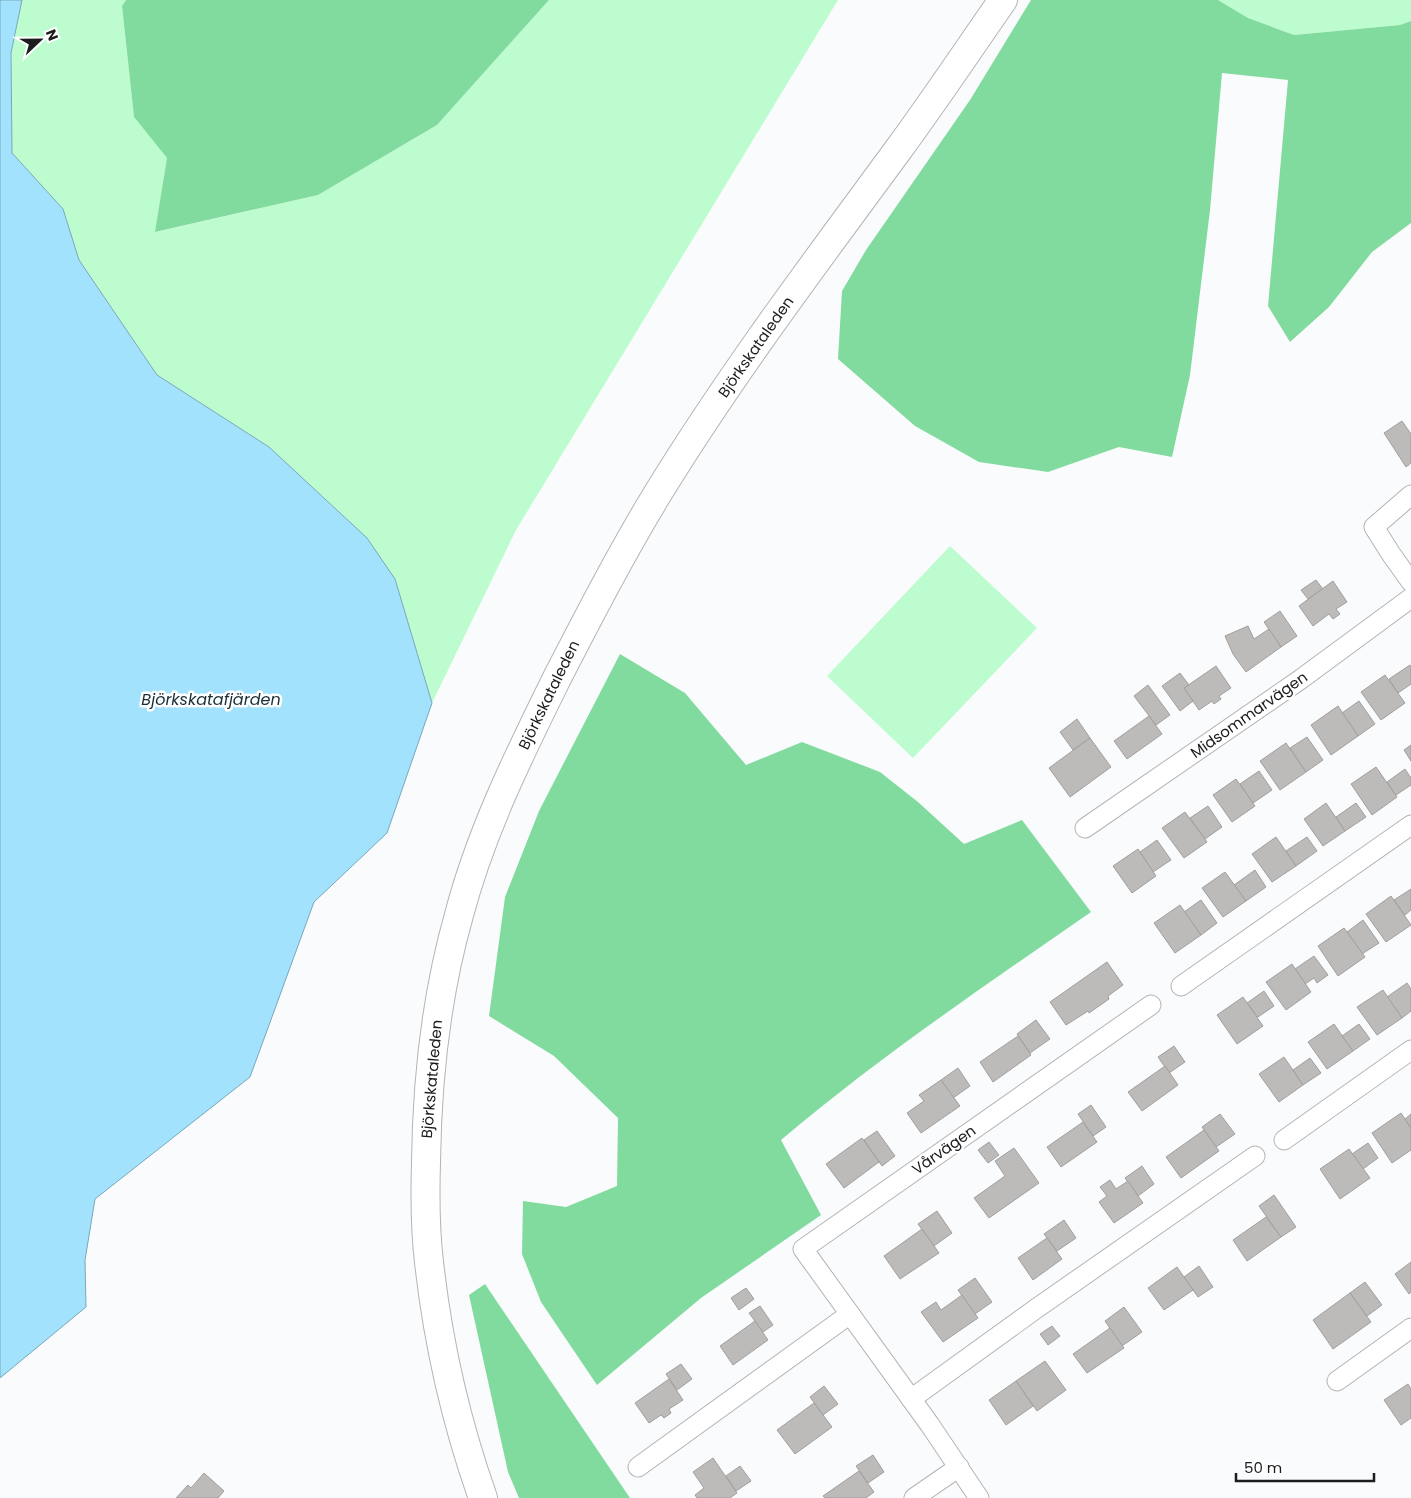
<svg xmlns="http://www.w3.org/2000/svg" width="1411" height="1498" viewBox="0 0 1411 1498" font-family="Poppins,sans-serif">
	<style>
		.green { fill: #bdfcce }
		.forest { fill: #82db9e }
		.water { fill: #a2e2fc; stroke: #7aa7b9 }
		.building { fill: #bdbbba; stroke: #a19f9e }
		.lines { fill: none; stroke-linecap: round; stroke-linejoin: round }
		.street-casing { stroke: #b3b4b6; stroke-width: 21 }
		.secondary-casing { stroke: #b3b4b6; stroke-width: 30 }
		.street { stroke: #fff; stroke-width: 19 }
		.secondary { stroke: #fff; stroke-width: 28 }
		.labels { text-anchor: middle; stroke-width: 5; stroke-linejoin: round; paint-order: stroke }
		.street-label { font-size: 15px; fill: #1b1c1c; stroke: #fff }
		.water-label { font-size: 16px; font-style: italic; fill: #192e36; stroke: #fff }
	</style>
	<rect width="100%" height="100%" fill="#fafbfd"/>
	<g class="green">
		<path d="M22,0H126L122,6L134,117L167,158L156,232L318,195L437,125L549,0H838L516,530L432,703L395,579L269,447L157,375L79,260L63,209L12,153L11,53Z"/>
		<path d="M1218,0H1411V21L1400,25L1294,35L1248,18Z"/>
		<path d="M950,546L1037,628L913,758L827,676Z"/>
	</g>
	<g class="forest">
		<path d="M126,0H549L437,125L318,195L155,232L167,158L134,117L122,6Z"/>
		<path d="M1031,0H1218L1248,18L1294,35L1400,25L1411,21V223L1372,252L1329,307L1290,342L1268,306L1288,80L1222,73L1210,210L1190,375L1172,457L1119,447L1048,472L979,462L915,426L838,359L842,291L866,250L970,100Z"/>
		<path d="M620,654L685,693L746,765L802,742L880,772L918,802L964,844L1022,820L1091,912C986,985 879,1057 781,1140L821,1215L701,1298L597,1385L541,1302L522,1254L523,1201L566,1207L617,1186L618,1118L554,1056L489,1016L505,897L539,811Z"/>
		<path d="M485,1284L630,1498H519L508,1472L469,1295Z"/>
	</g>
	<path class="water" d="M0,0H22L11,53L12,153L63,209L79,260L157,375L269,447L367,538L395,579L432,703L387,833L314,902L250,1077L95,1199L85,1260L86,1307L0,1378Z"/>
	<g class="building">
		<path d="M1402,421L1411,434V463L1406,467L1384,433Z"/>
		<path d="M1316,580L1323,589L1308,599L1301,590Z"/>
		<path d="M1333,581L1347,602L1336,609L1340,614L1333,619L1329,614L1313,626L1299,606Z"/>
		<path d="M1280,611L1297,636L1281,647L1264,622Z"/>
		<path d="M1248,626L1254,639L1269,629L1281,647L1246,672L1233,654L1225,636Z"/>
		<path d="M1410,665L1411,667V684L1398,693L1389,679Z"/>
		<path d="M1216,666L1231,688L1219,696L1221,699L1214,704L1212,701L1199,710L1184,688Z"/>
		<path d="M1180,673L1189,685L1184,688L1193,701L1180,711L1162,686Z"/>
		<path d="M1385,675L1405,703L1381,720L1361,692Z"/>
		<path d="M1148,685L1170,715L1156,725L1134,696Z"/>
		<path d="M1359,701L1375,724L1358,736L1342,713Z"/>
		<path d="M1338,706L1358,736L1331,755L1311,725Z"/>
		<path d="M1149,716L1162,734L1127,759L1114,741Z"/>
		<path d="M1077,719L1090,738L1073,750L1060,732Z"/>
		<path d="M1307,737L1323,760L1306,772L1290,748Z"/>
		<path d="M1090,738L1111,767L1070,797L1049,768Z"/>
		<path d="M1286,743L1306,772L1280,790L1260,761Z"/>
		<path d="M1411,745V761L1404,750Z"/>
		<path d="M1376,767L1397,797L1372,815L1351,784Z"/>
		<path d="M1405,769L1411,778V785L1396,795L1387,782Z"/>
		<path d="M1259,771L1272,790L1253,803L1240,784Z"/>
		<path d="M1236,779L1255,806L1232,822L1213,795Z"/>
		<path d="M1326,803L1345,831L1323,846L1304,819Z"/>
		<path d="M1356,803L1366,817L1345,831L1336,817Z"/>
		<path d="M1208,806L1222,827L1205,839L1190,818Z"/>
		<path d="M1185,812L1207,842L1184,858L1162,828Z"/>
		<path d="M1276,837L1296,866L1272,882L1252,854Z"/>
		<path d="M1307,837L1317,851L1296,866L1286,851Z"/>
		<path d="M1157,840L1171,860L1153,872L1140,852Z"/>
		<path d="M1138,849L1156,876L1132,893L1113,866Z"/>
		<path d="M1255,870L1266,887L1246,901L1234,885Z"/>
		<path d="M1225,872L1246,901L1223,917L1202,888Z"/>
		<path d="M1411,889V910L1405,915L1394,900Z"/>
		<path d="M1391,896L1411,925L1386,942L1366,914Z"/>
		<path d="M1201,900L1217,923L1201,935L1184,912Z"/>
		<path d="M1180,905L1201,935L1175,953L1154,923Z"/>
		<path d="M1363,920L1379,943L1362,954L1347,932Z"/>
		<path d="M1344,928L1365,957L1338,976L1318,946Z"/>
		<path d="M1314,956L1328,975L1317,983L1314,978L1305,984L1295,969Z"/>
		<path d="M1107,962L1123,985L1108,996L1109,999L1089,1013L1088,1011L1066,1025L1050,1002Z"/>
		<path d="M1292,964L1311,992L1286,1010L1266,982Z"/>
		<path d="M1407,983L1411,989V1011L1402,1018L1387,997Z"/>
		<path d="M1383,990L1402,1018L1377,1035L1357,1007Z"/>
		<path d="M1264,991L1274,1006L1258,1017L1247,1003Z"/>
		<path d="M1243,997L1263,1026L1237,1044L1217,1015Z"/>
		<path d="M1036,1020L1050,1039L1030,1053L1017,1034Z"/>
		<path d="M1334,1024L1353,1051L1327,1069L1308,1042Z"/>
		<path d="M1359,1024L1370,1039L1353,1051L1342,1036Z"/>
		<path d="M1018,1036L1031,1055L993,1082L980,1062Z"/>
		<path d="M1174,1046L1185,1062L1169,1073L1158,1057Z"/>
		<path d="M1284,1057L1303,1085L1279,1102L1259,1074Z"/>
		<path d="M1310,1058L1321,1073L1303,1085L1293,1070Z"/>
		<path d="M1165,1066L1178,1085L1142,1111L1128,1092Z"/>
		<path d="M958,1068L970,1086L953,1098L941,1080Z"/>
		<path d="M941,1080L960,1106L921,1133L907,1113L924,1101L919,1095Z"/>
		<path d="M1091,1105L1106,1127L1093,1136L1078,1114Z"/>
		<path d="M1401,1113L1411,1128V1150L1392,1163L1372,1133Z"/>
		<path d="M1220,1114L1235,1134L1216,1147L1202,1127Z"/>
		<path d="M1411,1114V1128L1405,1119Z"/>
		<path d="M1083,1122L1097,1142L1061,1167L1047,1147Z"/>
		<path d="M1204,1130L1219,1151L1181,1178L1166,1157Z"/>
		<path d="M877,1131L895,1156L882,1166L864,1140Z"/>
		<path d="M862,1138L879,1162L844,1188L826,1164Z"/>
		<path d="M989,1142L999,1155L988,1163L978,1150Z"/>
		<path d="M1368,1143L1378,1158L1363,1169L1352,1154Z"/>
		<path d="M1014,1148L1039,1183L989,1218L974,1198L1005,1176L995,1161Z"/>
		<path d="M1349,1149L1370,1178L1340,1199L1320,1169Z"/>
		<path d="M1142,1166L1154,1184L1138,1196L1125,1178Z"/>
		<path d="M1110,1180L1116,1189L1128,1181L1143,1203L1114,1223L1099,1202L1107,1196L1100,1187Z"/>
		<path d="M1274,1195L1296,1227L1281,1237L1259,1206Z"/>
		<path d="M937,1211L952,1233L934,1246L918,1224Z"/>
		<path d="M1266,1217L1281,1237L1247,1261L1233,1240Z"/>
		<path d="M1064,1220L1076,1238L1057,1251L1044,1234Z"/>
		<path d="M922,1229L939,1253L900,1279L884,1256Z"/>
		<path d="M1047,1238L1062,1259L1033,1280L1018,1258Z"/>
		<path d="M1411,1262V1292L1409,1294L1395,1274Z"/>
		<path d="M1199,1266L1213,1287L1198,1297L1184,1277Z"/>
		<path d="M1177,1267L1193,1290L1164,1310L1148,1288Z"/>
		<path d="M975,1278L992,1302L975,1314L958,1290Z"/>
		<path d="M1365,1282L1382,1305L1367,1316L1350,1293Z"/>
		<path d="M746,1288L754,1299L739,1310L731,1298Z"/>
		<path d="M1350,1293L1371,1322L1333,1349L1313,1320Z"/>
		<path d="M962,1295L978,1318L943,1342L921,1312L936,1302L941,1310Z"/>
		<path d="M760,1306L773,1325L763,1332L749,1313Z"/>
		<path d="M1124,1307L1142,1332L1122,1346L1105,1321Z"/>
		<path d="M755,1321L768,1340L733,1365L720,1346Z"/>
		<path d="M1052,1326L1060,1336L1048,1345L1040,1334Z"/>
		<path d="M1110,1328L1124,1348L1087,1373L1073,1354Z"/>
		<path d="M1045,1361L1066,1390L1037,1411L1016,1381Z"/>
		<path d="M681,1364L692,1379L677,1390L666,1374Z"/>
		<path d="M669,1379L683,1400L669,1409L671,1413L664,1418L661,1415L649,1423L635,1403Z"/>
		<path d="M1016,1381L1033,1406L1006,1425L989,1400Z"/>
		<path d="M1408,1384L1411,1389V1418L1401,1425L1384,1400Z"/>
		<path d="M824,1386L838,1404L823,1415L810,1397Z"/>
		<path d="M814,1403L832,1427L795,1454L777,1430Z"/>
		<path d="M873,1455L884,1472L868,1483L856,1466Z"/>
		<path d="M713,1458L737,1493L730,1498H697L695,1495L704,1488L693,1472Z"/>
		<path d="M740,1466L751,1481L736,1491L726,1476Z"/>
		<path d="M859,1471L874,1492L866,1498H825L823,1496Z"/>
		<path d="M204,1473L224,1491L218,1498H176L188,1485L191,1488Z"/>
	</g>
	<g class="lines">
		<defs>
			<g id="street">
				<path d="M1411,495L1374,527L1391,554L1411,582"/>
				<path d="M1085,828L1301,679L1411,598"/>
				<path d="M1181,986L1411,825"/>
				<path d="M1284,1140L1411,1050"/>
				<path d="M1337,1381L1411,1328"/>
				<path d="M911,1399L1037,1308L1255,1156"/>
				<path d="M638,1467L850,1314"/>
				<path d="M914,1498L959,1467"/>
				<path d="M979,1498L930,1425L803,1249L1151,1005"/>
			</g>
			<path id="secondary" d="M483,1498C456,1422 438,1343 429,1262C425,1229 425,1195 426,1162C427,1078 436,996 459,915C481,831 520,753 558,676C590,614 622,552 658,493C731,374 815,263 898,150C934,101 968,50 1003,0"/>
		</defs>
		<use href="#street" class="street-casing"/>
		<use href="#secondary" class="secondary-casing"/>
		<use href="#street" class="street"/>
		<use href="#secondary" class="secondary"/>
	</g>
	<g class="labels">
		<g class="street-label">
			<text transform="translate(756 347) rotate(-55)" y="5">Björkskataleden</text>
			<text transform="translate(549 695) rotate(-64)" y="5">Björkskataleden</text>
			<text transform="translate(1249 715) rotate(-35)" y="5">Midsommarvägen</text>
			<text transform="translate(432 1079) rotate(-85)" y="5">Björkskataleden</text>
			<text transform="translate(944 1150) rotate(-35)" y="5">Vårvägen</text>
		</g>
		<g class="water-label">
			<text x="211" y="705">Björkskatafjärden</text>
		</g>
	</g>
	<g transform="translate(40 40) rotate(68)" stroke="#ffffff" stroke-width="4" paint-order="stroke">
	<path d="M0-4L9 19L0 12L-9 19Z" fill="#1b1c1c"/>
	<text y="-8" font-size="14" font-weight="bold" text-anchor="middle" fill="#1b1c1c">N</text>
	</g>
	<path d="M1236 1473v8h138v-8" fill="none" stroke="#1b1c1c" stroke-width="2.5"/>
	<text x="1244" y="1473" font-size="15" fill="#1b1c1c" stroke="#ffffff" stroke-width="4" paint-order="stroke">50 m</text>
</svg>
